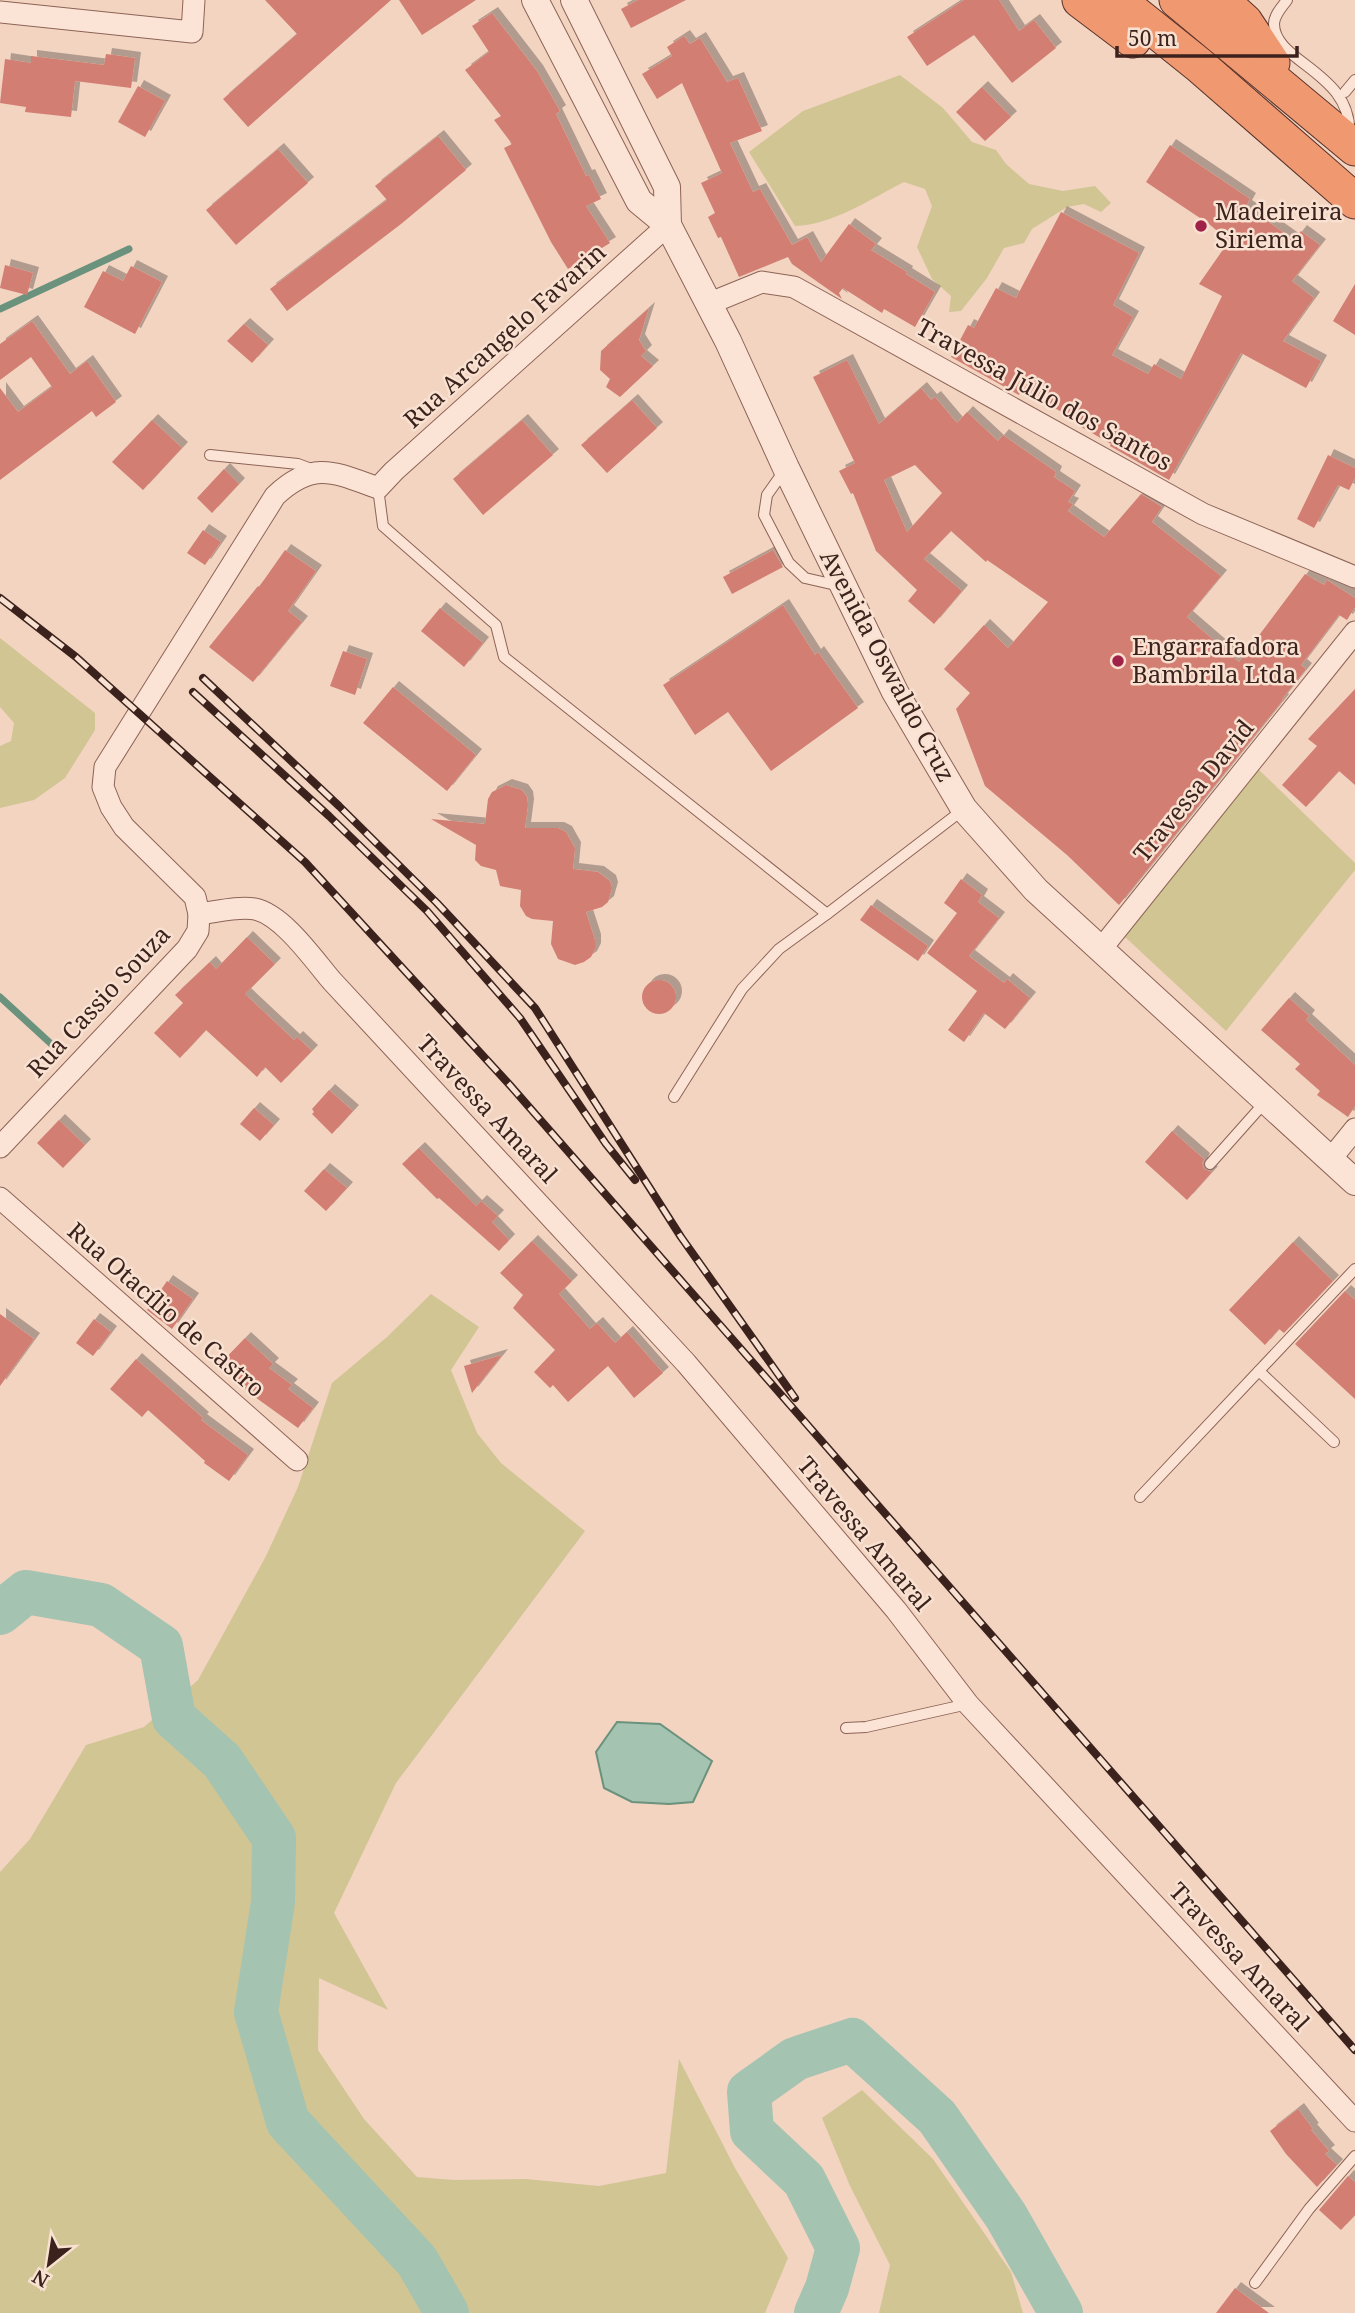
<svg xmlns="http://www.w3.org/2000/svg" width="1355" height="2313" viewBox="0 0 1355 2313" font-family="'Noto Serif',serif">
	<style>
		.green { fill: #d1c594 }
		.water { fill: #a4c3b1; stroke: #6a927c; stroke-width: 2 }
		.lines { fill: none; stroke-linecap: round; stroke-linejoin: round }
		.stream { stroke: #6a927c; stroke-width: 7 }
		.river { stroke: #a4c3b1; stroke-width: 44 }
		.building { fill: #d37e73; fill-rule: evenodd; filter: url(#shadow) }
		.service-casing { stroke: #8d6357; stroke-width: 12 }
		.minor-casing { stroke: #8d6357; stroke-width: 23 }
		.tertiary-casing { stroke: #8d6357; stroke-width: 28 }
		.trunk-casing { stroke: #5a332b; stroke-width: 37 }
		.service { stroke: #fbe4d5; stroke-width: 10 }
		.minor { stroke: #fbe4d5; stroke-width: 21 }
		.tertiary { stroke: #fbe4d5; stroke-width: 26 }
		.trunk { stroke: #f09870; stroke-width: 35 }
		.rail-casing { stroke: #3b221c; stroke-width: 8 }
		.rail { stroke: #f8e1d1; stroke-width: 5; stroke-dasharray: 16; stroke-linecap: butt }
		.poi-dot { fill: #a12249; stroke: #f8e1d1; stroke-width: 2.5 }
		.labels { text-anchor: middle; stroke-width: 5; stroke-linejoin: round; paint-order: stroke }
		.poi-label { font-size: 24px; fill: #3b221c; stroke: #f8e1d1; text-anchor: start }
		.street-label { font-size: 24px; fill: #3b221c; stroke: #f8e1d1 }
	</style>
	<defs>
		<filter id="shadow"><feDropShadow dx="6" dy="-6" stdDeviation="0" flood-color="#0004"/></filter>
	</defs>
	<rect width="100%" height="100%" fill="#f2d4c1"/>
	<g class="green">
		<path d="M900,75L943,108L972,142L996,150L1006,164L1029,184L1063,191L1095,186L1111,203L1101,212L1084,204L1067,207L1032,229L1024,243L1004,248L987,278L961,311L949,312L951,296L932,279L917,247L932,206L925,189L904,182C870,199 833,225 795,226L749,152L803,111Z"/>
		<path d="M0,638L95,713V730L65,778L34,800L0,808V746L11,741L14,723L0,707Z"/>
		<path d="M1257,768L1355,863V870L1226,1031L1124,936Z"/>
		<path d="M431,1294L479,1327L451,1370L477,1433L501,1463L585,1531L396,1783L334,1913L388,2010L319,1978L318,2050L364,2119L417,2177L454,2180L526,2179L599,2186L666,2173L679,2059L735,2168L788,2258L765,2313H0V1872L30,1839L86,1745L144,1727L198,1680L266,1556L298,1487L332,1383L387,1337Z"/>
		<path d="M862,2090L933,2159L1011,2272L1023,2313H879L890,2265L850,2186L822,2118Z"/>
	</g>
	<path class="water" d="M617,1722L660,1724L712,1761L693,1802L669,1804L632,1802L604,1788L596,1752Z"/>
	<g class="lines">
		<g class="stream">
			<path d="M0,309L129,249"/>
			<path d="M0,997L60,1052"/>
		</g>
		<g class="river">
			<path d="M0,1613L26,1592L101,1605L161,1646L174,1718L222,1761L274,1838L273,1902L256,2012L288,2122L417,2261L447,2313"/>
			<path d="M816,2313L827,2288L838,2248L804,2180L752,2131L749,2092L795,2059L852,2040L937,2117L1006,2216L1061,2313"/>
		</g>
	</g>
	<g class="building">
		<path d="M265,0H391L248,127L223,99L297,34Z"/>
		<path d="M399,0H476L422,35Z"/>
		<path d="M638,0H686L631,28L621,9Z"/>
		<path d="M964,0H999L1019,31L1034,20L1056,48L1012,83L974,35L927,66L907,37Z"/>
		<path d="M492,13L537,71L560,111L556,114L586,176L589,175L601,199L586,206L610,243L568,269L551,242L504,148L512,144L494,120L501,116L465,70L489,52L472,26Z"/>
		<path d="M684,36L690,44L700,38L727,82L738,78L762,131L730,143L753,192L760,189L792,245L807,237L821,262L849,224L876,244L871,250L907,272L906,274L935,292L915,327L884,309L882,313L843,288L839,293L842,299L792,264L788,257L739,277L721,237L718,238L708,217L715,213L701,183L722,173L682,83L657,99L642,74L672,56L667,47Z"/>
		<path d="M106,54L135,58L131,88L75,81L71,117L25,112L26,107L0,103L5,59L31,63V56L104,65Z"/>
		<path d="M138,86L165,101L145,137L118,122Z"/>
		<path d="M982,87L1011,117L985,141L956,112Z"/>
		<path d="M438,136L466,170L401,224L287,311L270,289L387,200L375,186Z"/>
		<path d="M1170,145L1250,199L1246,206L1294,240L1301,231L1320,245L1292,281L1314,298L1283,341L1321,361L1306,388L1241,353L1169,480L1110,446L1111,444L1078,425L1080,422L1022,390L1019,395L951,357L968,325L974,328L996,288L1016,298L1061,212L1139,253L1113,305L1133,317L1112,355L1148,374L1154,364L1181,379L1222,296L1199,284L1229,241L1209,224L1146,182Z"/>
		<path d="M278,149L308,183L236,245L206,210Z"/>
		<path d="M5,265L33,273L27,295L0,288Z"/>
		<path d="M131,266L162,282L135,334L84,307L103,271L123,281Z"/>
		<path d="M1355,284V335L1333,321Z"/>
		<path d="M649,308L639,340L646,351L641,356L653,366L620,397L606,387L610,379L600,370L601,351Z"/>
		<path d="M32,321L70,374L87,361L116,402L96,417L92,411L0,480V388L18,412L52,387L31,357L0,380V344Z"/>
		<path d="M244,324L268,345L252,363L227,341Z"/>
		<path d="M847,360L879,424L921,388L931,400L935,397L957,423L967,412L998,441L1003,435L1056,472L1054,477L1075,491L1068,502L1073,504L1068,511L1104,537L1141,494L1162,507L1152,522L1221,576L1187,617L1239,662L1305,574L1324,585L1327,580L1355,598V607L1347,620L1339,615L1301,665L1306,669L1282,699L1283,700L1119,905L1067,855L985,786L956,709L970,693L944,669L984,625L1008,648L1048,602L987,560L986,562L951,531L924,559L962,591L934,624L908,601L917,590L876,551L853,493L851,494L839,471L855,463L813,377ZM915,465L942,493L907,532L884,480Z"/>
		<path d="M632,400L657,428L607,473L581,445Z"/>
		<path d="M152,420L182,448L143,490L112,462Z"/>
		<path d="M522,420L553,455L483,515L453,479Z"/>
		<path d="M1328,455L1355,468V478L1349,490L1338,485L1314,528L1297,519Z"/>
		<path d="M224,469L239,484L212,513L197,498Z"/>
		<path d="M203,530L221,542L205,565L187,553Z"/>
		<path d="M285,550L316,571L288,611L302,622L253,682L209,647L258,586L259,587Z"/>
		<path d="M773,550L783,567L732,594L723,577Z"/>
		<path d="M783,605L815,655L818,652L858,708L771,771L728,712L695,735L663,685Z"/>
		<path d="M440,608L483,643L464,667L421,631Z"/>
		<path d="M343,651L367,659L355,695L330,686Z"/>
		<path d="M393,687L476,755L447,791L363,723Z"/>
		<path d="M1355,689V785L1339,771L1306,807L1282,785L1317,746L1308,739Z"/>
		<path d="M506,785L522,790L527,797L528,805L525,828H558L566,832L575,848L573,869L598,872L610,881L612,888L608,902L602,907L586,912L595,940V949L591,957L584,962L575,965L558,959L551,944L553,921L532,919L526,916L520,906L521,890L500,886L496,870L481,866L475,860L476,845L431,819L485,824L488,799L492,792Z"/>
		<path d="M961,879L982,895L978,902L999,918L969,956L1004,983L1007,979L1030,998L1005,1029L984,1013L964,1042L948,1030L977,991L927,953L957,913L944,903Z"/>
		<path d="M871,905L928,946L918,961L860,920Z"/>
		<path d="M247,937L275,964L245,994L294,1040L297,1037L312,1051L281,1083L265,1067L257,1077L206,1030L180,1058L154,1033L183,1003L175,995L210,962L216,969Z"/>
		<circle cx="659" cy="997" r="17"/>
		<path d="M1289,998L1309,1016L1306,1020L1355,1065V1106L1348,1117L1317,1095L1320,1091L1295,1069L1300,1064L1261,1030Z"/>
		<path d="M329,1090L353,1111L332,1134L312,1114L314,1112L312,1109Z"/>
		<path d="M254,1108L274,1125L260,1141L240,1124Z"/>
		<path d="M59,1120L85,1145L63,1168L37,1143Z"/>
		<path d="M1172,1131L1204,1159L1202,1163L1204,1169L1212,1172L1187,1200L1145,1162Z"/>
		<path d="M419,1148L476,1206L481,1201L498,1216L492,1222L509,1240L499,1251L439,1198L437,1199L402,1164Z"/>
		<path d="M324,1169L347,1188L326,1211L304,1191Z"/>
		<path d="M532,1241L572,1281L559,1294L590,1329L597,1323L615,1343L627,1332L663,1373L634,1398L608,1366L568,1402L553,1385L550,1388L534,1372L555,1350L513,1308L523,1295L500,1273Z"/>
		<path d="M1293,1242L1333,1281L1284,1333L1279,1329L1265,1345L1229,1310Z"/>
		<path d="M167,1281L193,1299L172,1329L147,1310Z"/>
		<path d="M1345,1291L1355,1300V1399L1295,1344Z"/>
		<path d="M0,1314L34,1339L0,1386Z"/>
		<path d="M94,1319L111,1332L93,1356L76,1343Z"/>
		<path d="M245,1338L273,1364L269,1368L292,1385L288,1389L313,1408L298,1428L255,1397L219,1365Z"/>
		<path d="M502,1355L472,1393L464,1366Z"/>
		<path d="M136,1359L203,1418L201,1420L248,1455L229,1481L204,1463L205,1461L148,1410L142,1417L110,1389Z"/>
		<path d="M1298,2109L1313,2129L1311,2130L1329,2151L1325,2154L1337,2165L1317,2187L1286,2154L1270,2131Z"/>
		<path d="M1348,2176L1355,2182V2215L1341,2230L1319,2210Z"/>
		<path d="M1235,2288L1269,2313H1216Z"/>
	</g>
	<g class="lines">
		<defs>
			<g id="service">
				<path d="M1287,0C1282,7 1274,15 1274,24C1274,63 1355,73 1349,137"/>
				<path d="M1345,92L1355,80"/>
				<path d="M210,455L298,464L314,470"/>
				<path d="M784,471L767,495L764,515L789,563L805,578L840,586"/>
				<path d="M378,488L383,526L496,625L504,657L827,914L964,809"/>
				<path d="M674,1097L742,989L779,949L827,914"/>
				<path d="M1210,1164L1266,1101"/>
				<path d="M1259,1371L1334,1442"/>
				<path d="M1140,1497L1355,1269"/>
				<path d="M846,1728L866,1727L968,1704"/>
				<path d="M1255,2283L1309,2209L1355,2156"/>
			</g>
			<g id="minor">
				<path d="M0,12L192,32L194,0"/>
				<path d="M708,304L762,282L794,287L1203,514L1355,577"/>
				<path d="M199,914C216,912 238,906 255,909C283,915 314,960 332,981L686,1363L896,1610L968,1704L1355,2121"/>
				<path d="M1101,949L1355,632"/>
				<path d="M0,1147L187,949L198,931L199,914L195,897L124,827L111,807L103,787L105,767L275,496C313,460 334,472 378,488L394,471L668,225"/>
				<path d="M1330,1160L1355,1129"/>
				<path d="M0,1198L297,1460"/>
			</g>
			<g id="tertiary">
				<path d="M535,0L639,201L668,225L728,341L786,468L895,692L964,809L1036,890L1355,1182"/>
				<path d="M574,0L667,187L668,225"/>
			</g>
			<g id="trunk">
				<path d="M1080,0L1133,40"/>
				<path d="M1118,0L1199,65L1355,201"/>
				<path d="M1177,0L1355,148"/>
				<path d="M1221,0L1245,22L1272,63"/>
			</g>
		</defs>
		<use href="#service" class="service-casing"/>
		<use href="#minor" class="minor-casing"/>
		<use href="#tertiary" class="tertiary-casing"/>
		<use href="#trunk" class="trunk-casing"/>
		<use href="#service" class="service"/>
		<use href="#minor" class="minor"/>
		<use href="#tertiary" class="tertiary"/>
		<use href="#trunk" class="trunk"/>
		<defs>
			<g id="rail">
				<path d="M0,598L76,657L305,862L508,1083L1355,2050"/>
				<path d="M203,678L339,806L437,903L535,1008L681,1237L795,1398"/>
				<path d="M193,692L329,816L427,911L520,1018L606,1144L635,1180"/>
			</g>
		</defs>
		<use href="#rail" class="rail-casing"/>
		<use href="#rail" class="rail"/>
	</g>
	<g class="poi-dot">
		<circle cx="1201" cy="226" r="7"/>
		<circle cx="1118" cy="661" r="7"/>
	</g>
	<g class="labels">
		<g class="poi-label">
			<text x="1215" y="220">Madeireira<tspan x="1215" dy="28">Siriema</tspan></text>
			<text x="1132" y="655">Engarrafadora<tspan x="1132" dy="28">Bambrila Ltda</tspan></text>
		</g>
		<g class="street-label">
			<text transform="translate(505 336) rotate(-42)" y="8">Rua Arcangelo Favarin</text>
			<text transform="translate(1044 395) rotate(29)" y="8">Travessa Júlio dos Santos</text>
			<text transform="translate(887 666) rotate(62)" y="8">Avenida Oswaldo Cruz</text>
			<text transform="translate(1194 791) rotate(-51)" y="8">Travessa David</text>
			<text transform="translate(99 1002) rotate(-47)" y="8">Rua Cassio Souza</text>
			<text transform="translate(487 1109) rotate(47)" y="8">Travessa Amaral</text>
			<text transform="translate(166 1310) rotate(41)" y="8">Rua Otacílio de Castro</text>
			<text transform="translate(864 1534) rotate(50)" y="8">Travessa Amaral</text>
			<text transform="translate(1239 1957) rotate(47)" y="8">Travessa Amaral</text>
		</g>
	</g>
	<g transform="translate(49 2264) rotate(210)" stroke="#f8e1d1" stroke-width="5" paint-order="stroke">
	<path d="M0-5L12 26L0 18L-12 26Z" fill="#3b221c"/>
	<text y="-10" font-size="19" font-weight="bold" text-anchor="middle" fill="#3b221c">N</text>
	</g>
	<path d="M1117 46v10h180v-10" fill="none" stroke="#3b221c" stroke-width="3.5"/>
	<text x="1128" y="46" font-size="21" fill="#3b221c" stroke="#f8e1d1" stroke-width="5" paint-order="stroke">50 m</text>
</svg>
